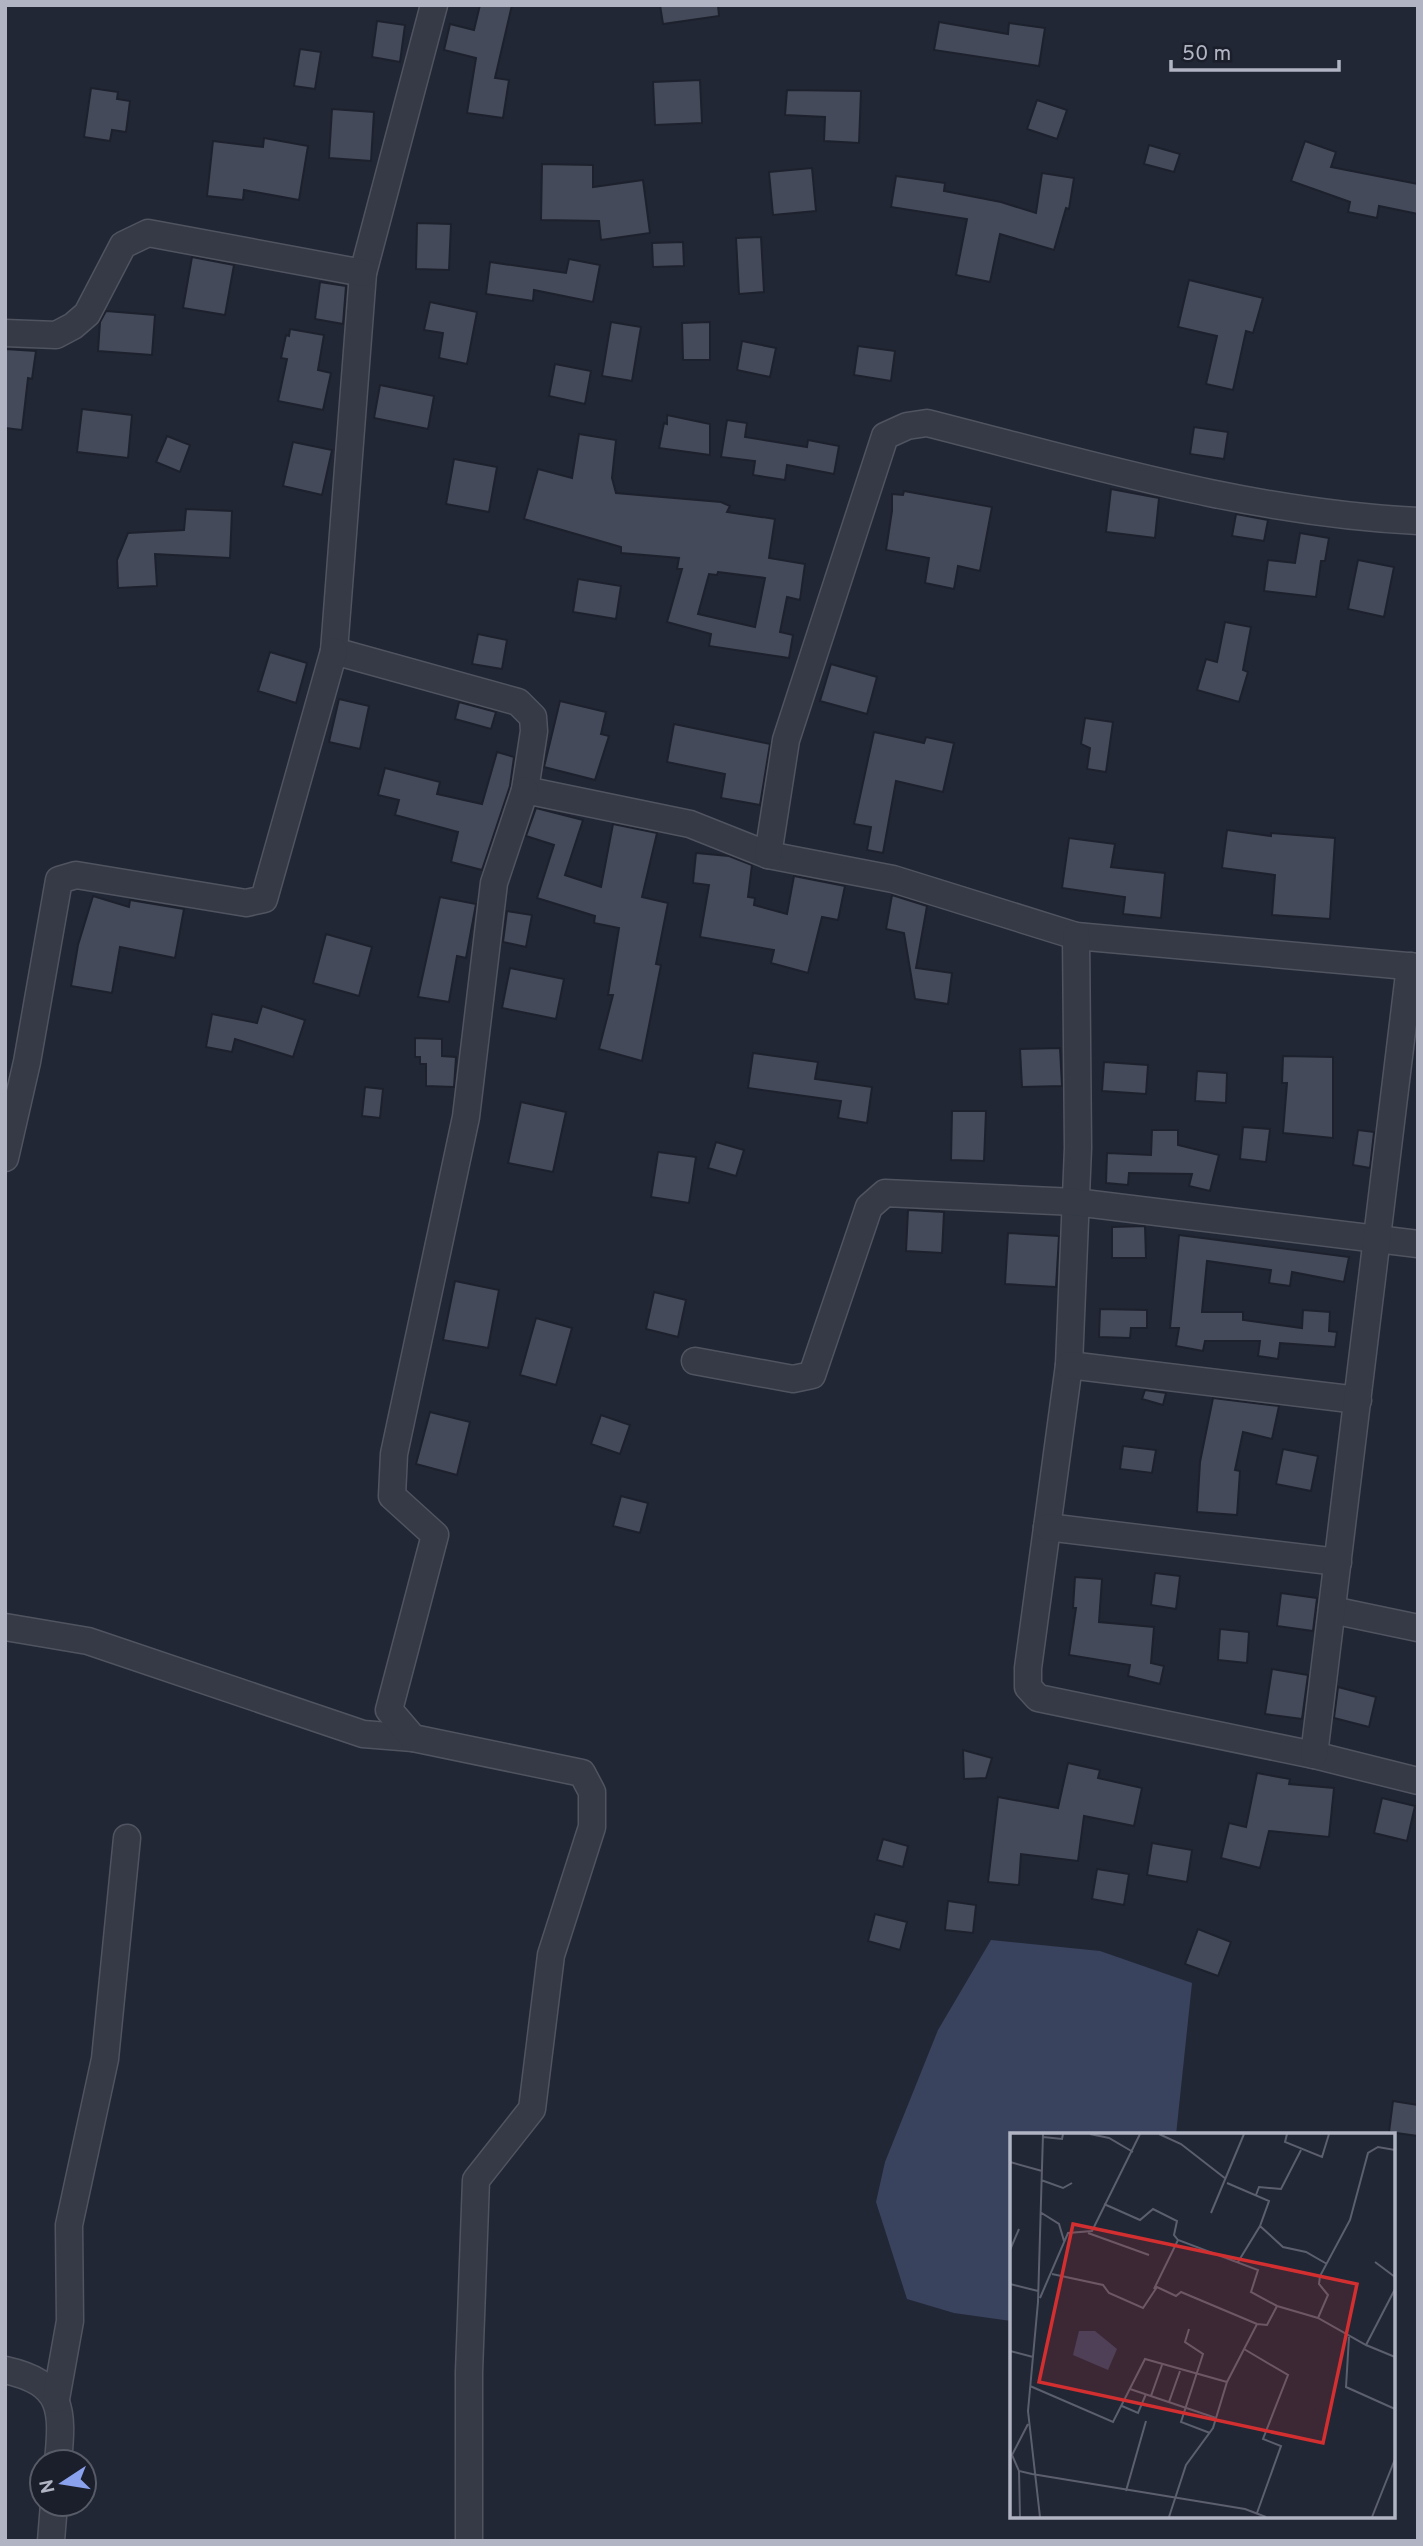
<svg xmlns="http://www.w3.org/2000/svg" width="1423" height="2546" viewBox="0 0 1423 2546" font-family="Overpass,sans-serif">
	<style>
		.water { fill: #39435e }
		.building { fill: #444a5a; stroke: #1d212d; stroke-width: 2; fill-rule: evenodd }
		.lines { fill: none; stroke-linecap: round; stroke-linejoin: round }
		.minor-casing { stroke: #505461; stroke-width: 29 }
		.minor { stroke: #353a46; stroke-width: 26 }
		.inset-road { fill: none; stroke: #5b5f6e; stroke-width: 2 }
		.view { fill: #d42f30; fill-opacity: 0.15; stroke: #d42f30; stroke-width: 3.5 }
		.inset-edge { fill: none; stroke: #b0b4c3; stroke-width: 3.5 }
	</style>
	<rect width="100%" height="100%" fill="#222735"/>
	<path class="water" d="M991,1940L1100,1951L1192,1983L1176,2135H1012L1011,2321L954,2313L907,2299L876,2202L885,2162L938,2030Z"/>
	<g class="building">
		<path d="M480,5H512L495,78L509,80L503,118L467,113L476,58L444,50L450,24L474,30Z"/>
		<path d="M660,5H718L719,16L663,24Z"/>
		<path d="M377,21L405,25L400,62L372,57Z"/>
		<path d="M939,22L1008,34L1009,23L1045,28L1039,66L934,50Z"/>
		<path d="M300,49L321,52L315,89L294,86Z"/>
		<path d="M700,80L702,123L655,125L653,82Z"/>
		<path d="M91,88L118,92L117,99L130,101L126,132L112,130L110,141L84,137Z"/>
		<path d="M787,90L861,91L859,143L824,141L825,117L785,115Z"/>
		<path d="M1037,100L1067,110L1057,139L1027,129Z"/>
		<path d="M332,109L374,112L371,161L329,158Z"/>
		<path d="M264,138L308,146L299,200L244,190L243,200L207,196L213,141L263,147Z"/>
		<path d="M1305,141L1336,152L1331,167L1418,184V214L1379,206L1377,218L1348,212L1350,202L1291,181Z"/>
		<path d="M1149,145L1180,154L1174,172L1144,164Z"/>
		<path d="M542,164L593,165V187L643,180L650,233L601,240L599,221L541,220Z"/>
		<path d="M812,168L816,211L773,215L769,172Z"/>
		<path d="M1042,173L1074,178L1069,209L1066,208L1054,250L1000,234L990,282L956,275L967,219L891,207L896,176L945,183L944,191L1001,202L1036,213Z"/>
		<path d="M417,223L451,224L449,270L416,269Z"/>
		<path d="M761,237L764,292L739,294L736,238Z"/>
		<path d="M683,242L684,266L653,267L652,243Z"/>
		<path d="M192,257L234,265L225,315L183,308Z"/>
		<path d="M569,259L600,265L593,302L534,290L533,301L486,294L490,262L566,273Z"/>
		<path d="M1189,280L1263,298L1253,333L1246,331L1233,390L1206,384L1217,336L1178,327Z"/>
		<path d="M320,282L346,286L343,324L315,319Z"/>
		<path d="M430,302L477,312L467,364L439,358L443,333L424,330Z"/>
		<path d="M106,311L155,315L152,355L98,351L100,322Z"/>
		<path d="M611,322L641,327L632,381L602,376Z"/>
		<path d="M710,322V360H683L682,323Z"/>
		<path d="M290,329L324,335L318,370L331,373L323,410L278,401L287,359L281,358L286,335L289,336Z"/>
		<path d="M742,341L776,348L770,377L737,370Z"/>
		<path d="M858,346L895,351L891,381L854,375Z"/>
		<path d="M5,349L36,351L32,379L28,378L22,430L5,428Z"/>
		<path d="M555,364L591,371L585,404L549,396Z"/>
		<path d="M380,385L434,396L428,429L374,418Z"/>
		<path d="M82,409L132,415L128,458L77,452Z"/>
		<path d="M667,415L710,424V455L659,448L664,423L667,424Z"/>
		<path d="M727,420L747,423L745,437L807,447L808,440L839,446L834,474L787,465L785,480L753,475L755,461L721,457Z"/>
		<path d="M1194,427L1228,432L1224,459L1190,454Z"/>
		<path d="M579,434L616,440L612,478L616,493L721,502L730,506L727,512L775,519L769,558L805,564L800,600L787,597L780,632L793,635L789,658L709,646L711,634L667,622L682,569H677L679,558L621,553V547L524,519L538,469L572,478ZM718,572L765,578L755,627L698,614L709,574L717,575Z"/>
		<path d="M167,436L190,445L180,472L156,462Z"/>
		<path d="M293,442L332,450L322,495L283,486Z"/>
		<path d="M454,459L497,467L489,512L446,504Z"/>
		<path d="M1111,489L1159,498L1155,538L1106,532Z"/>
		<path d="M904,491L992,507L980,571L958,566L954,589L925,583L929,558L886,550L892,511V494L903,495Z"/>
		<path d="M186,509L232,511L230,558L155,554L157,586L118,588L117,560L128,533L184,530Z"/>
		<path d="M1236,514L1268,520L1264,541L1232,536Z"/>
		<path d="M1300,533L1329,538L1325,561H1321L1316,597L1264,591L1268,560L1295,563Z"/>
		<path d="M1358,560L1394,567L1384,617L1348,609Z"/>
		<path d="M578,579L621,586L616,619L573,612Z"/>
		<path d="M1225,622L1251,627L1243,670L1248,672L1239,702L1197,690L1206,659L1217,662Z"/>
		<path d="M478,634L507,640L502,669L472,664Z"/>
		<path d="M270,652L307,663L296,703L258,691Z"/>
		<path d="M831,664L877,677L867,714L820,701Z"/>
		<path d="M339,699L369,706L360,749L329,742Z"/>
		<path d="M560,701L606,712L601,734L609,736L595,780L544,767Z"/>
		<path d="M459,702L496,712L491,729L455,719Z"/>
		<path d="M1085,718L1113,722L1106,772L1087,769L1090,748L1081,744Z"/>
		<path d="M674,724L770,744L760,805L721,798L725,774L667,762Z"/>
		<path d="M874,732L924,743L926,737L954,743L943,792L896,781L883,853L867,850L871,827L854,824Z"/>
		<path d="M497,752L514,757L510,786L482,870L451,862L458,832L395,815L399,800L378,795L385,768L440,782L437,794L482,804Z"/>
		<path d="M536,808L583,820L565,875L601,887L613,824L657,833L642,897L668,903L656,964L661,965L642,1061L599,1049L613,995H608L619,928L594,923L595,916L537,898L554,845L526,836Z"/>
		<path d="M1227,830L1271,836V833L1335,838L1330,919L1272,915L1275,875L1222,868Z"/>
		<path d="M1069,838L1115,844L1111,867L1165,873L1161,918L1123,914L1125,897L1062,888Z"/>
		<path d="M696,853L729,856L752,865L748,897L755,898L754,905L787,914L794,876L845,886L838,920L822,917L808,973L771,963L774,950L700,937L709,885L693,883Z"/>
		<path d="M892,895L927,906L916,968L952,973L948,1004L915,999L904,933L886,929Z"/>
		<path d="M93,896L129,907L130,900L184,909L175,958L120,947L112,993L71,986L78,945Z"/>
		<path d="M440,897L476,904L466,958L457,956L449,1002L418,997Z"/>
		<path d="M507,911L532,915L526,947L503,942Z"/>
		<path d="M326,934L372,947L359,996L313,983Z"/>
		<path d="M510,968L564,979L556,1019L502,1008Z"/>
		<path d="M262,1006L305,1020L293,1057L235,1039L232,1052L206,1047L212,1014L257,1023Z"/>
		<path d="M415,1038L442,1039V1056L456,1057L454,1087L426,1086V1064H420V1057H415Z"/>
		<path d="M1060,1048L1062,1086L1022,1087L1020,1049Z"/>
		<path d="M753,1053L818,1062L815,1079L872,1087L867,1123L838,1118L841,1101L748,1088Z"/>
		<path d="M1283,1056L1333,1057V1138L1283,1133L1287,1083H1282Z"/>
		<path d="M1104,1062L1148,1065L1146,1094L1102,1091Z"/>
		<path d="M1197,1071L1227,1073L1226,1103L1195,1101Z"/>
		<path d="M365,1087L383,1089L380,1118L362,1116Z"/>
		<path d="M521,1102L566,1112L553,1172L508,1163Z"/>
		<path d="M952,1111H986L984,1161L951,1160Z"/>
		<path d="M1243,1127L1270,1129L1266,1162L1240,1159Z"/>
		<path d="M1152,1130H1178V1145L1219,1155L1210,1191L1189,1186L1192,1174L1129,1173L1128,1185L1106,1183L1107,1153L1151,1155Z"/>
		<path d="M1358,1130L1374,1132L1370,1168L1353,1165Z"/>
		<path d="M716,1142L744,1150L736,1176L708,1168Z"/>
		<path d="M658,1152L696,1157L689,1203L651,1197Z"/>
		<path d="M908,1210L944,1212L942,1253L906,1251Z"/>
		<path d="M1145,1226L1146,1258H1112V1227Z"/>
		<path d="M1008,1233L1059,1236L1056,1287L1005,1284Z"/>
		<path d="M1179,1235L1349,1257L1344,1282L1292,1272L1290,1286L1269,1283L1271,1270L1207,1261L1202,1312H1243V1320L1302,1328L1303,1310L1330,1312L1329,1331L1337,1332L1335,1347L1280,1343L1278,1359L1258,1356L1260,1341H1205L1203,1351L1176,1346L1179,1328H1170Z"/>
		<path d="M455,1281L499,1290L488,1348L443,1340Z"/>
		<path d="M654,1292L686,1300L678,1337L646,1329Z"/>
		<path d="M1100,1309L1147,1310V1328H1131L1130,1338L1099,1337Z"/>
		<path d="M536,1318L572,1328L556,1385L520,1375Z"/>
		<path d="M1145,1390L1166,1393L1163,1405L1142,1399Z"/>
		<path d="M1213,1398L1279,1406L1272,1439L1243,1432L1235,1470L1240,1471L1237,1515L1197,1512L1200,1462Z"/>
		<path d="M430,1412L470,1422L457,1475L416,1464Z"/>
		<path d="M601,1415L630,1425L620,1454L591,1444Z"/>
		<path d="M1123,1446L1156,1450L1152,1473L1120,1469Z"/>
		<path d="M1283,1449L1318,1456L1311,1491L1276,1484Z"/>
		<path d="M621,1496L648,1503L640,1533L613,1526Z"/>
		<path d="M1155,1573L1180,1576L1176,1609L1151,1605Z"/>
		<path d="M1075,1577L1102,1579L1099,1622L1154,1627L1151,1663L1164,1666L1160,1684L1128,1676L1130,1665L1069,1655L1076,1608H1073Z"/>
		<path d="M1281,1593L1317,1598L1313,1631L1277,1626Z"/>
		<path d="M1220,1629L1249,1632L1247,1663L1218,1660Z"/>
		<path d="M1272,1669L1308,1675L1302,1719L1265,1714Z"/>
		<path d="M1338,1687L1376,1697L1369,1727L1334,1718Z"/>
		<path d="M963,1750L992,1758L986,1778L964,1779Z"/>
		<path d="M1068,1763L1100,1770L1098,1778L1142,1788L1134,1826L1084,1816L1078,1861L1021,1854L1019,1885L988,1882L998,1797L1058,1808Z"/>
		<path d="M1257,1773L1290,1779L1289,1784L1334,1788L1329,1837L1269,1831L1260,1868L1221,1858L1229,1823L1246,1827Z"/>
		<path d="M1382,1798L1415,1806L1407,1841L1374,1833Z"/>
		<path d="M883,1839L908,1846L903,1867L877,1860Z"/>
		<path d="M1152,1843L1192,1850L1187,1882L1147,1875Z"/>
		<path d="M1097,1869L1129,1874L1124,1905L1092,1899Z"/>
		<path d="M948,1901L976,1905L973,1933L945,1930Z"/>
		<path d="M875,1914L907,1922L900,1950L868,1941Z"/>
		<path d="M1198,1929L1231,1942L1218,1976L1185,1964Z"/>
		<path d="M1393,2101L1418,2105V2136L1389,2132Z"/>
	</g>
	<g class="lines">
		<defs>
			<g id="minor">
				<path d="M434,5L363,273L334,651L518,702L533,717L534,731L525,790L690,824L768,855L893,879L1076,936L1418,967"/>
				<path d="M5,333L56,335L73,326L87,314L123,245L148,233L363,273"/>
				<path d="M768,855L786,740L885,436L907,426L927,423C1089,464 1250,513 1418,521"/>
				<path d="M1076,936L1078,1148L1069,1365L1028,1668V1687L1038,1698L1314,1755L1418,1781"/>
				<path d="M5,1158L27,1062L59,880L76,875L246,903L264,899L334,651"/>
				<path d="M695,1361L793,1379L812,1375L869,1207L885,1193L1075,1202L1418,1244"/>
				<path d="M1069,1365L1358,1400"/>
				<path d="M1047,1527L1338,1562"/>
				<path d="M1332,1610L1418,1628"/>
				<path d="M5,1627L88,1641L363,1734L413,1738"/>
				<path d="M1314,1755L1410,966"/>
				<path d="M5,2370C64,2383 63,2410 58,2462"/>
				<path d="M56,2399L70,2321L69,2225L105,2059L127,1838"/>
				<path d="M51,2541L54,2504"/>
				<path d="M469,2541V2372L476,2180L532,2109L551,1955L592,1827V1792L582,1773L413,1738L389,1710L435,1535L392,1496L394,1454L466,1117L494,883L525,790"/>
			</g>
		</defs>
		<use href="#minor" class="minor-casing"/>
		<use href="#minor" class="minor"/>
	</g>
	<g transform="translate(1010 2133)">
		<rect width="385" height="385" fill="#222735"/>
		<path d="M69,198H85L107,216L98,237L63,222Z" fill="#39435e"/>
		<path class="inset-road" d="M80,1L99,5L123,19M149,1L171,11L216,46M277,1L275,9L312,24L319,1M33,4L52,6L53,1M0,29L32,38M31,47L53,55L62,50M217,50L259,68L250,93L228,129M246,62L249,54L271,56L291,17M94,71L130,87L143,76L167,88L164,102L168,107L248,137L241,159L267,173M30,79L49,91L54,108M201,80L234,1M250,93L273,114L296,119L317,131M78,100L139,122M0,117L9,96M365,129L385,144M42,141L93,152L99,160L133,175L147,154L166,163L171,159L247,191M0,151L28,158M144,156L168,107M30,165L58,100L82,98L130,1M308,185L318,162L309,151L310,143L340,87L358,20L368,14L385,17M179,196L175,209L193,221L171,289L200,300M339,204L336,254L385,276M356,212L385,224M234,216L278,242L253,306L271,313L247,380M0,218L23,224M20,253L103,289L135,226L217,249M120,256L206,285M141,263L152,232M159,269L170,238M112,273L128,280L136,261M18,291L2,322L9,338L22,341M9,338L10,384M22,341L235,376L256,384M116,358L136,288M30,384L18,278L28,169L33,1M159,384L176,332L203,295L217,249L247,191L257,192L267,173L308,185L356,212L385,156M362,384L385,326"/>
		<path class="view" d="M63,91L347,151L313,310L29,249Z"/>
		<rect width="385" height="385" class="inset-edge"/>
	</g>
	<rect width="1423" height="2546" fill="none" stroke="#b0b4c3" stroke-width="14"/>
	<g transform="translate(63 2483) rotate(258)"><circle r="33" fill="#1b1f2b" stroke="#575b68" stroke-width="2"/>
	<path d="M0-5L12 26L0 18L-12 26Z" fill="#8aa1ed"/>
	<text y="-10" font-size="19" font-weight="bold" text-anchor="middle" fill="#b0b4c3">N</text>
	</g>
	<path d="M1171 60v10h168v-10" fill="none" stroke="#b0b4c3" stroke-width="3.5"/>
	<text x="1182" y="60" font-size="21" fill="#b0b4c3" stroke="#1b1f2b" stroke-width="5" paint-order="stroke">50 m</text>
</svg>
